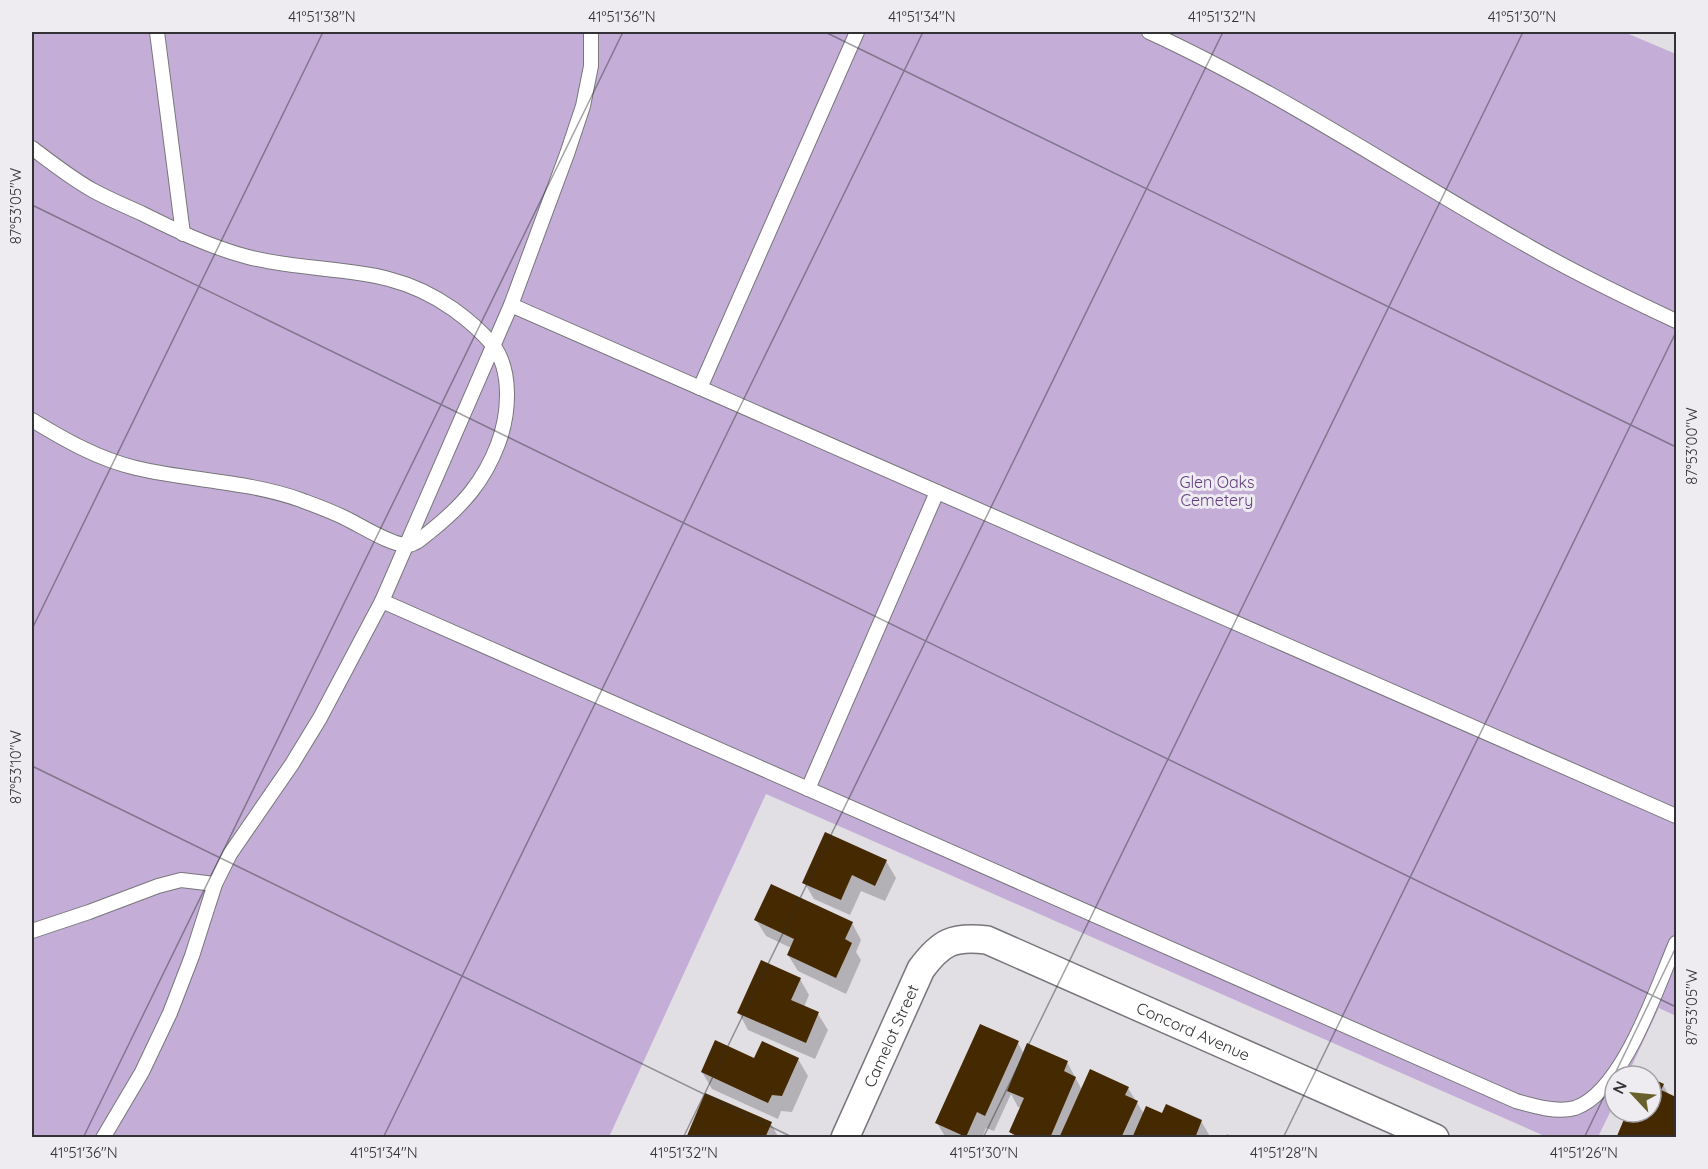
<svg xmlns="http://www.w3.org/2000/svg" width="1708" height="1169" viewBox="0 0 1708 1169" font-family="Quicksand,sans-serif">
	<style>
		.green { fill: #c4aed8 }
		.shadow { fill: #0003 }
		.building { fill: #442901 }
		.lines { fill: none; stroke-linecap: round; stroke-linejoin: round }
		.lane-casing { stroke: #78767b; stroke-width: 16 }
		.street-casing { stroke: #78767b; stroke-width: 30 }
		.lane { stroke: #fff; stroke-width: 14 }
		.street { stroke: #fff; stroke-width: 27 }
		.ticks { fill: none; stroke: #323133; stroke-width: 1.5; stroke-opacity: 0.45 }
		.labels { text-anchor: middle; stroke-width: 6; stroke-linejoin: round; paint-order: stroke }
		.park-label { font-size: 16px; fill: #613c7e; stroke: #eeebf1 }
		.street-label { font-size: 16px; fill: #323133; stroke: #eeebf1 }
		.neatline { fill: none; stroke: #323133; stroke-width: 2 }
		.ticks-label { font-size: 15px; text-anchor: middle; fill: #323133 }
	</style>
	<rect width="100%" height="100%" fill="#e1dee4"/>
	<path class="green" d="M32,32H1624L1676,54V1016L1659,1008L1627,1076H1615V1102L1598,1137H1547L766,794L609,1137H32Z"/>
	<g class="shadow">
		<path d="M886,861L896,878L885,901L861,891L850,915L814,899L804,882Z"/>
		<path d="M756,920L852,923L861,940L856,952L861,960L846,994L798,971L788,955L791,948L766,936Z"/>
		<path d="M800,979L809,995L804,1007L818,1014L828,1030L815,1059L748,1030L739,1013Z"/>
		<path d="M1018,1043L1024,1054L1067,1062L1082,1090L1128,1088L1144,1114L1201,1121L1211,1138H1014L1011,1132L1021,1108L1018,1107L1011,1094L994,1131L986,1128L982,1138H946L937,1123Z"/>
		<path d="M798,1059L808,1076L792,1112L781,1111L778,1119L712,1089L702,1072L755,1060Z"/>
		<path d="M1651,1080L1663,1085L1669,1095L1676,1099V1138H1620L1619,1136L1629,1112H1651Z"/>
		<path d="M771,1124L779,1138H688Z"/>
		<path d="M1227,1134L1236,1138H1225Z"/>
	</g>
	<g class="building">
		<path d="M825,832L887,860L875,886L852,875L841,900L802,883Z"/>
		<path d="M771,884L853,922L845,939L852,943L836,978L787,955L794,939L754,920Z"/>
		<path d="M761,960L801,978L791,1000L819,1012L806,1043L737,1013Z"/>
		<path d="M980,1024L1019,1041L985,1116L977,1112L966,1137L935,1123Z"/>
		<path d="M715,1040L754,1058L762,1041L799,1058L782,1096L772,1095L768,1103L701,1072Z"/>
		<path d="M1027,1043L1068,1061L1064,1071L1076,1077L1050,1138H1021L1009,1132L1024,1098L1007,1091Z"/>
		<path d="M1090,1069L1129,1087L1125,1095L1138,1101L1121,1138H1059Z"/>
		<path d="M1651,1078L1664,1084L1661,1090L1676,1097V1138H1621L1617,1136L1627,1112H1651Z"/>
		<path d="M705,1093L772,1122L765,1138H686Z"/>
		<path d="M1166,1104L1202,1120L1195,1138H1132L1146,1106L1162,1113Z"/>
	</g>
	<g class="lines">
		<defs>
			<g id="lane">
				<path d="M157,32L183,234"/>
				<path d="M1149,32C1282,93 1402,175 1530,247C1577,274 1627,298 1676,321"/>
				<path d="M32,148C52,163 72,179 94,191C109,199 125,206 141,213C175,230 210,247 248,257C323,276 386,261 453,309C467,319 481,331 492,344C513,370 509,415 498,444C484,481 463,505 432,530C425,535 417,544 408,545C393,546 363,527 349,520C334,512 317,506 301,500C248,481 191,481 136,468C98,459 65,440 32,420"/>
				<path d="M511,305L1676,816"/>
				<path d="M700,388L857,32"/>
				<path d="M382,601L1516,1101C1533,1106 1557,1113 1575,1108C1623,1092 1657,987 1676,943"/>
				<path d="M808,789L937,492"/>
				<path d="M32,931L89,912L158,886L181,880L215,884"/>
				<path d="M103,1138L142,1072L170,1013L192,956L215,884L230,854L292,764L320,718L382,601L511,305L567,154L583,106L591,66V32"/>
			</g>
			<g id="street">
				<path id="s1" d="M845,1138L921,969C941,942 953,936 987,940L1435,1138"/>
			</g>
		</defs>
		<use href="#lane" class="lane-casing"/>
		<use href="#street" class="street-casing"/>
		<use href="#lane" class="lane"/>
		<use href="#street" class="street"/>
	</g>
	<path class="ticks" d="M825,32L1676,447M32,205L1676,1007M32,629L323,32M32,766L794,1138M83,1138L623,32M383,1138L923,32M683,1138L1223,32M983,1138L1523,32M1283,1138L1676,332M1584,1138L1676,947"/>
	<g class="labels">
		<g class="park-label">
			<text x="1217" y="488">Glen Oaks<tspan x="1217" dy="18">Cemetery</tspan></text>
		</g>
		<g class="street-label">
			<text dy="6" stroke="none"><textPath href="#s1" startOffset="488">Concord Avenue</textPath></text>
			<text dy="6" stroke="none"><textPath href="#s1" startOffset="112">Camelot Street</textPath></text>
		</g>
	</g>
	<rect width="1708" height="1169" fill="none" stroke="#eeebf1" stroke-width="66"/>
	<g transform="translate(1633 1094) rotate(296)"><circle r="28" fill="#eeebf1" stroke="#a3a1a5" stroke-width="1.5"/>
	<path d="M0-4.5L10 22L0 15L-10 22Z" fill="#67602d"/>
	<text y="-9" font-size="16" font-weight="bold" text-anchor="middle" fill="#323133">N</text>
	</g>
	<rect x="33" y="33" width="1642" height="1103" class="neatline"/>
	<g class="ticks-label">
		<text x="322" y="22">41°51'38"N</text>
		<text x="622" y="22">41°51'36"N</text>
		<text x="922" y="22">41°51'34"N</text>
		<text x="1222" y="22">41°51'32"N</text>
		<text x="1522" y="22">41°51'30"N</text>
		<text transform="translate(16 206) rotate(-90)" y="5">87°53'05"W</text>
		<text transform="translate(1692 446) rotate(-90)" y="5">87°53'00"W</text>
		<text transform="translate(16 767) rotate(-90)" y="5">87°53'10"W</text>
		<text transform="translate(1692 1007) rotate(-90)" y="5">87°53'05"W</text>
		<text x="84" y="1158">41°51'36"N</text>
		<text x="384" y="1158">41°51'34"N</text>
		<text x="684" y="1158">41°51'32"N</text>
		<text x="984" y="1158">41°51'30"N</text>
		<text x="1284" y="1158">41°51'28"N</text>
		<text x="1584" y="1158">41°51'26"N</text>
	</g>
</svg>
